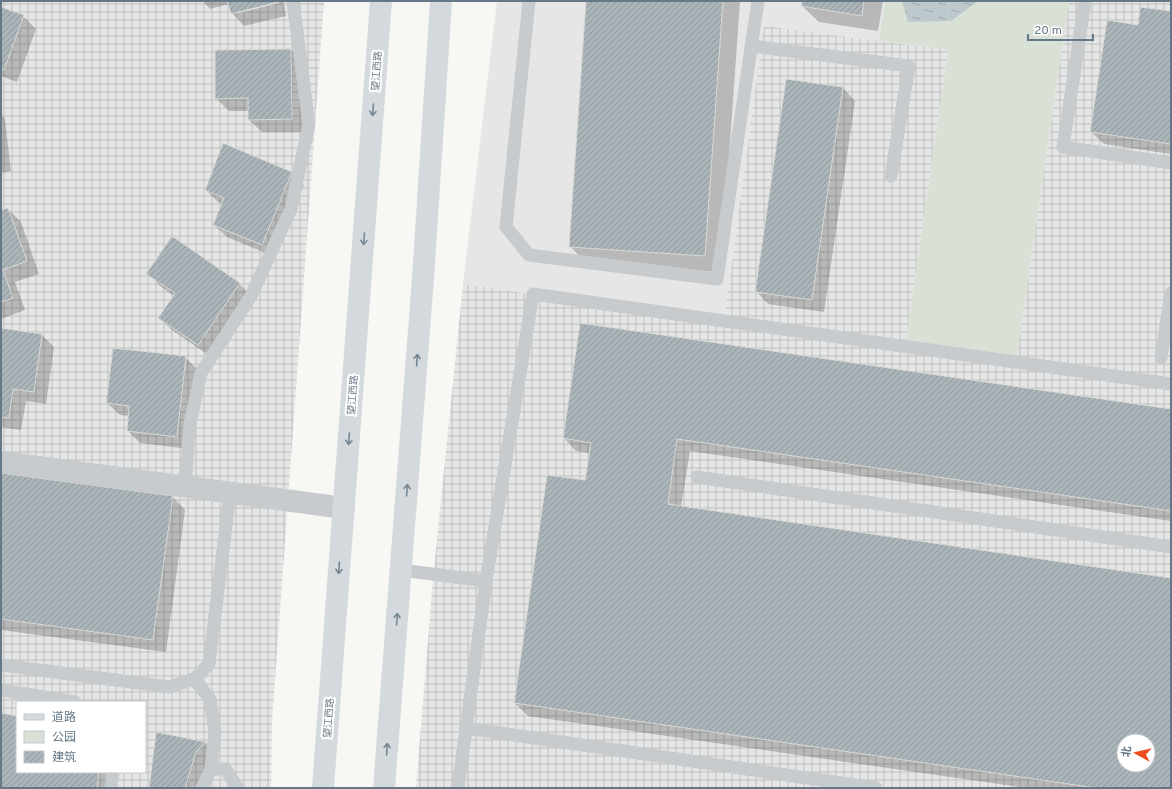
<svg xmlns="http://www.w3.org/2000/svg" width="1172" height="789" viewBox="0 0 1172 789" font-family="Overpass,'Noto Sans SC',sans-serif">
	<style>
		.built { fill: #e5e6e5 }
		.industrial { fill: url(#industrial-grid); fill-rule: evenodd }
		.green { fill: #d9e0d5 }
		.water { fill: url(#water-ripples) }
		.shadow { fill: #0003; fill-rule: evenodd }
		.building { fill: url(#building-hatch); stroke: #d9d9d7; fill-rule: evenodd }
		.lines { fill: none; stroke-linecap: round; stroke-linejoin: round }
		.service { stroke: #c7cbce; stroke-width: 13 }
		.minor { stroke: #c7cbce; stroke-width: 22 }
		.primary { stroke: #d4d9dd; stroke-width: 22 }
		.oneway { stroke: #768794 }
		.labels { text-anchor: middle; stroke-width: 4; stroke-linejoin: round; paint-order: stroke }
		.street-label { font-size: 10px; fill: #657887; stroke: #fff }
	</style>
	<defs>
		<pattern id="industrial-grid" width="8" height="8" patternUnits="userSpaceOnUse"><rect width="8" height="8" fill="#e5e6e5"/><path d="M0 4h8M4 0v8" fill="none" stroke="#bdbfbf"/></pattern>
		<pattern id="water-ripples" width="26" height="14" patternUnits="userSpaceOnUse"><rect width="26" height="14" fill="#bdc9cd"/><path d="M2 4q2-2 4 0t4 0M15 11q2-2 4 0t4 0" fill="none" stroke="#9da8ac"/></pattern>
		<pattern id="building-hatch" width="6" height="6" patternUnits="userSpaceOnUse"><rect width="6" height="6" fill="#abb4b9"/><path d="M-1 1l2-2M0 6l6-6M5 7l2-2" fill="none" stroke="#8f979c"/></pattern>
	</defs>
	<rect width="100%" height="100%" fill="#f7f7f4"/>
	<path class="built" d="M497,1H885L879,41L764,26L724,321L463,284Z"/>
	<g class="industrial">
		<path d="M1,1H324L272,721L271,788H1ZM17,702H145V772H17Z"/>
		<path d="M1069,1H1171V788H416L433,579L463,284L724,321L764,26L948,50L905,346L1016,362ZM1124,741H1148V765H1124Z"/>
	</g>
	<path class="green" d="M885,1H1069L1016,362L905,346L948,50L879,41Z"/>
	<path class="water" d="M902,1H978L951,21L908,22Z"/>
	<g class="shadow">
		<path d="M203,1H283L286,16L244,26L232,13L229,4L210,9ZM279,1V3L239,13V11Z"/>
		<path d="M587,1H740L721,272L586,263L570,246Z"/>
		<path d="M803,1H883L878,31L819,22L802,6Z"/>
		<path d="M1,8L23,16L36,29L17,82L1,76Z"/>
		<path d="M1171,12V154L1104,144L1091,132L1138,26Z"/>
		<path d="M291,50L304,62V132H262L249,120V111H229L216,98Z"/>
		<path d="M843,88L855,101L824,312L768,304L756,291Z"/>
		<path d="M1,114L5,119L11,171L1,173Z"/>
		<path d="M224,145L292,173L304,185L275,257L227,237L214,225L222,204L218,202L206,190Z"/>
		<path d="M8,209L21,222L39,274L15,282L25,310L1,319V211Z"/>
		<path d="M148,273L239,284L252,296L211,357L172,330L159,318L174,296L160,286Z"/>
		<path d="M1,329L42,335L54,347L46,404L26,401L21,430L1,427Z"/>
		<path d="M185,357L198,370L189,449L140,443L128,431L129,416L120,415L107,403Z"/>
		<path d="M1171,410V521L690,451L681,507L1171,579V788H1026L528,716L515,703L586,481L590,453L576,451L564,438ZM1124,741H1148V765H1124Z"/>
		<path d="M1,474L173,497L185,510L166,652L1,630Z"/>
		<path d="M1,714L17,717V772H113L111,788H1Z"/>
		<path d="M157,733L206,743L218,755L201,788H150Z"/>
	</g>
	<g class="building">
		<path d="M227,1H274V3L231,14Z"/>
		<path d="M586,1H723L705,256L569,247Z"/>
		<path d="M802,1H864L862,16L801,6Z"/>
		<path d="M1,7L24,15L4,70L1,69Z"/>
		<path d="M1140,7L1171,11V144L1090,132L1107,20L1138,25Z"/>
		<path d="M291,49L292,119L248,120V98L215,99V50Z"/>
		<path d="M786,79L843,87L812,300L755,292Z"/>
		<path d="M223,143L292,172L262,245L213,225L224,198L205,190Z"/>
		<path d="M8,208L27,261L3,270L13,298L1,302V210Z"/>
		<path d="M172,236L240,283L198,345L158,318L175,293L146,274Z"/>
		<path d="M580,323L1171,409V511L677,439L668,504L1171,578V788H1096L514,703L547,475L585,480L591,443L563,438ZM1124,741H1148V765H1124Z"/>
		<path d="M1,328L42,334L34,392L13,389L9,418L1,417Z"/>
		<path d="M113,348L186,356L177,437L127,431L129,406L106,403Z"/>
		<path d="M1,473L173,496L153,640L1,619Z"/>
		<path d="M1,713L17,716V772H99L97,788H1Z"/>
		<path d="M156,732L206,742L196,752L185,788H149Z"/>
	</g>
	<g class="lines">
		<g class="service">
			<path d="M529,1L506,227L529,255L717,279L758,1"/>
			<path d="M1085,1L1063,147L1171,163"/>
			<path d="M751,46L909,66L891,176"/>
			<path d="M1161,358L1171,293"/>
			<path d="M697,477L1171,547"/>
			<path d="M185,487L190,424L201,373L251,296L291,209L309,124L293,1"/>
			<path d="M401,570L486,581"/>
			<path d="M1,665L169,687L194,679L209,664L230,493"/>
			<path d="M194,679L210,699L215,732L211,769"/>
			<path d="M1,690L75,702"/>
			<path d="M466,728L876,788"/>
			<path d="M111,788L113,772"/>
			<path d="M202,788L211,769H225L238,788"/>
			<path d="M458,788L486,581L533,294L1171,384"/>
		</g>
		<path class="minor" d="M1,462L344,508"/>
		<g class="primary">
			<path d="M323,788L381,1"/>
			<path d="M384,788L423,278L441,1"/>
		</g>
	</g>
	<defs><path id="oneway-shaft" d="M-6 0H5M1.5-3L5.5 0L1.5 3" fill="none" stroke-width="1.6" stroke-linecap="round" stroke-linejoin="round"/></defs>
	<g class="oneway">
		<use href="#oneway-shaft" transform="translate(373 110) rotate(94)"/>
		<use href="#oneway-shaft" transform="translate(364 239) rotate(94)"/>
		<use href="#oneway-shaft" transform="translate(417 360) rotate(-86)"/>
		<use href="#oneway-shaft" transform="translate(349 439) rotate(94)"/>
		<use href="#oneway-shaft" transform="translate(407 490) rotate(-86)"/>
		<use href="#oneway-shaft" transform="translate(339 568) rotate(94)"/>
		<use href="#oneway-shaft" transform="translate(397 619) rotate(-86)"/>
		<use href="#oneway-shaft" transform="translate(387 749) rotate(-86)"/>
	</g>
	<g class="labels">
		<g class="street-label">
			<text transform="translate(376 71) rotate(-86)" y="4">望江西路</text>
			<text transform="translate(352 395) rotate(-86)" y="4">望江西路</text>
			<text transform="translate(328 718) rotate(-86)" y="4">望江西路</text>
		</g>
	</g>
	<rect width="1172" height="789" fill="none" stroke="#657887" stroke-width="4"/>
	<rect x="16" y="701" width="130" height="72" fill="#ffffff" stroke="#c1c9cf"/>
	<rect x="24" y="714" width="20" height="6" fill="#d4d9dd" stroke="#c1c9cf"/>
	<text x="52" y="721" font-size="12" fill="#657887">道路</text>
	<rect x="24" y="731" width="20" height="12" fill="#d9e0d5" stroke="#c1c9cf"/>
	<text x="52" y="741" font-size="12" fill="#657887">公园</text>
	<rect x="24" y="751" width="20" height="12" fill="url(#building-hatch)" stroke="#c1c9cf"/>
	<text x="52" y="761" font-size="12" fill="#657887">建筑</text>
	<g transform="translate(1136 753) rotate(278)"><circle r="19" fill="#ffffff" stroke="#c1c9cf"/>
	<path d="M0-3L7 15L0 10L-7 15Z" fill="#ed4d1f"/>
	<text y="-6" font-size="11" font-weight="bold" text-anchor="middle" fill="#657887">北</text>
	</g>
	<path d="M1028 34v6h65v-6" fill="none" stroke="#657887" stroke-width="2"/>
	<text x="1034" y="34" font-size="12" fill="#657887" stroke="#ffffff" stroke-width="3" paint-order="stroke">20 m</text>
</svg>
